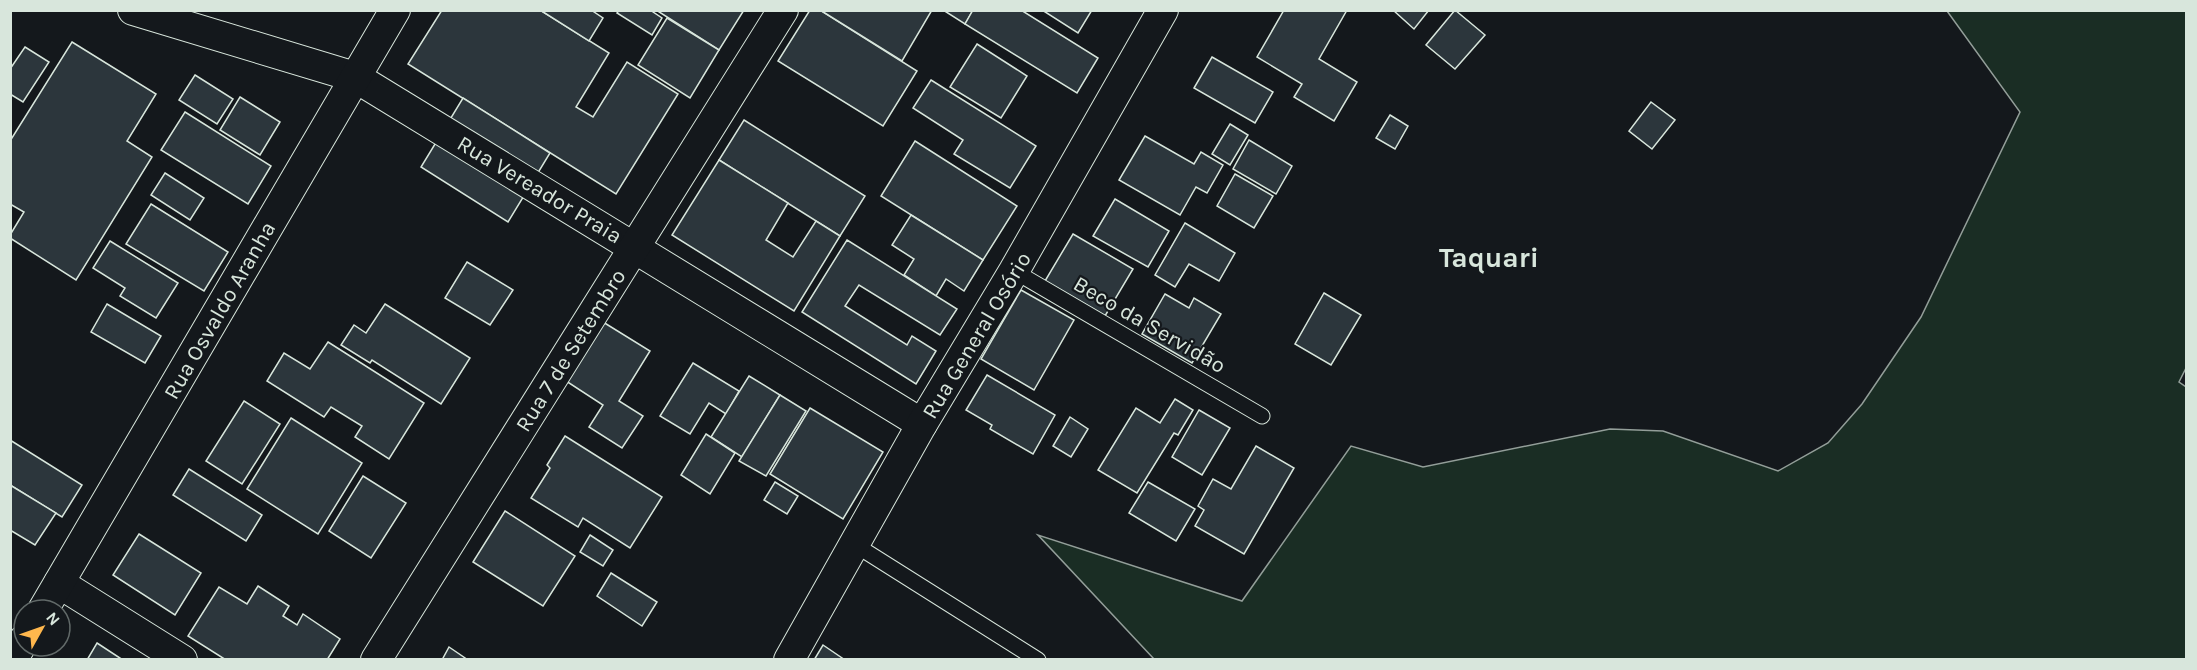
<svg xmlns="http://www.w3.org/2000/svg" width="2197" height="670" viewBox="0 0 2197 670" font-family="Karla,sans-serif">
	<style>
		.green { fill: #1a2d24; stroke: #939e99; stroke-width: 1.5 }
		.building { fill: #2c363c; stroke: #d8e6dc; stroke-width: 1.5 }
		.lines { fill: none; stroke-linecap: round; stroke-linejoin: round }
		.lane-casing { stroke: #d8e6dc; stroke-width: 17 }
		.street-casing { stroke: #d8e6dc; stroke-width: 32 }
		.lane { stroke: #14181c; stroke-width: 15 }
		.street { stroke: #14181c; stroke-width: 30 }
		.labels { text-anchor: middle; stroke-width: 4.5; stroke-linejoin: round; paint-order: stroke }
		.street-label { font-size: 22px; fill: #d8e6dc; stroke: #14181c }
		.district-label { font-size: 28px; font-weight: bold; fill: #d8e6dc; stroke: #14181c }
	</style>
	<rect width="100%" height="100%" fill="#14181c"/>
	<path class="green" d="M1947,11H2186V368L2179,382L2186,387V659H1154L1038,535L1242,601L1351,446L1423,467L1610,429L1663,431L1778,471L1828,443L1862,404L1921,317L2020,112Z"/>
	<g class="building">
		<path d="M442,10H540L609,53L576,107L593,117L627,62L678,94L616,194L408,64Z"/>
		<path d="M540,10H591L603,18L589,41Z"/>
		<path d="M619,10H650L662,18L652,35L617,13Z"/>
		<path d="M656,10H744L719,50Z"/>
		<path d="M810,10H820L917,71L883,126L778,61Z"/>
		<path d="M820,10H932L902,61Z"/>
		<path d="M943,10H973L965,24Z"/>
		<path d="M973,10H1021L1098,58L1077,93L965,24Z"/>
		<path d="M1042,10H1092L1078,33Z"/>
		<path d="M1284,10H1347L1319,59L1357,82L1334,121L1294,97L1302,84L1257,57Z"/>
		<path d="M1393,10H1429L1414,29Z"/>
		<path d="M1455,10L1485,35L1455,69L1426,45Z"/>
		<path d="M667,18L719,50L690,98L638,65Z"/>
		<path d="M72,42L156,94L127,141L152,157L76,280L10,238V235L24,212L10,204V141Z"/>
		<path d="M977,44L1027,76L1001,118L950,87Z"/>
		<path d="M25,47L49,62L23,102L10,94V69Z"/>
		<path d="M1212,57L1273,92L1255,123L1194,88Z"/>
		<path d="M195,75L233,99L217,124L179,100Z"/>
		<path d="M931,80L1036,146L1010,188L954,154L963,140L913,108Z"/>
		<path d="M240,97L280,122L260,155L220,130Z"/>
		<path d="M463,98L550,153L508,222L421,167Z"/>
		<path d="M1651,102L1675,120L1652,149L1629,131Z"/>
		<path d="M185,112L271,166L248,204L161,150Z"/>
		<path d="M1390,115L1408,126L1395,149L1376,138Z"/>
		<path d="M744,120L865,196L840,236L719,160Z"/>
		<path d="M1230,124L1248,135L1230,165L1212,154Z"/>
		<path d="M1145,136L1194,164L1201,152L1223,165L1207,193L1196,187L1180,215L1119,180Z"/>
		<path d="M1249,140L1292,166L1276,194L1233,169Z"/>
		<path d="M915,141L1017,206L983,260L881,196Z"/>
		<path d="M719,160L788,203L766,240L793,257L816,221L840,236L794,311L672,235Z"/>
		<path d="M165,173L204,198L190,220L151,195Z"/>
		<path d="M1235,174L1273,196L1254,228L1217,206Z"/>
		<path d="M1115,199L1169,231L1148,267L1093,236Z"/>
		<path d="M151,204L228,252L204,291L126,244Z"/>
		<path d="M911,215L983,260L964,291L946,279L936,296L904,275L914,259L892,245Z"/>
		<path d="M1185,223L1235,253L1219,281L1189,264L1175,287L1155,275Z"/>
		<path d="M1073,234L1133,269L1105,316L1045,281Z"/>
		<path d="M847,240L957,309L940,335L859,285L845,306L907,345L912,336L936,351L916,384L802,312Z"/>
		<path d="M110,241L178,283L156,318L120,296L125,288L93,268Z"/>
		<path d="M467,262L513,290L490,325L445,298Z"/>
		<path d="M1021,290L1074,320L1034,390L981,359Z"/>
		<path d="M1324,293L1361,315L1331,365L1295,344Z"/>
		<path d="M1165,294L1189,308L1194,298L1221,314L1192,363L1142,334Z"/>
		<path d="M107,304L161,336L145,363L91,332Z"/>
		<path d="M385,304L470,358L441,404L372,360L370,363L341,345L354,325L366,333Z"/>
		<path d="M603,322L650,351L619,401L643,416L622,448L589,427L603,405L566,381Z"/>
		<path d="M328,342L424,403L389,459L355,437L362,426L331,407L324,417L267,381L284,353L310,369Z"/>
		<path d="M693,363L739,391L726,414L709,403L690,434L660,416Z"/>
		<path d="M987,375L1055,415L1033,454L990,429L992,425L966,410Z"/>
		<path d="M749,376L780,395L742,457L711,437Z"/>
		<path d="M780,395L806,411L766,476L739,461Z"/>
		<path d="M1175,399L1193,410L1178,435L1174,433L1137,493L1098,470L1136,408L1160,423Z"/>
		<path d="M244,401L280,424L242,484L206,461Z"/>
		<path d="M810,408L883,452L843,519L770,474Z"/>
		<path d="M1199,410L1230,428L1202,475L1172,457Z"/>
		<path d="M1070,417L1088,429L1071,457L1053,446Z"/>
		<path d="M291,418L362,463L318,534L247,489Z"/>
		<path d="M706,434L735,453L710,494L681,475Z"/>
		<path d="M565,436L662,497L630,548L583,518L578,527L531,498L550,468L547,465Z"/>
		<path d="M10,440L82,485L62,517L10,485Z"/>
		<path d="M1256,446L1294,468L1244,554L1195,526L1204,510L1198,506L1213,479L1231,489Z"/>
		<path d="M189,469L262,515L246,541L173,495Z"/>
		<path d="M363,476L406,503L371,558L329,531Z"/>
		<path d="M775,482L798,496L787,514L764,500Z"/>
		<path d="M1148,482L1195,509L1176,541L1129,513Z"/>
		<path d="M10,485L56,513L35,545L10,530Z"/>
		<path d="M505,511L575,556L543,606L473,562Z"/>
		<path d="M139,534L201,573L175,615L113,575Z"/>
		<path d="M590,535L613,550L603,566L580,552Z"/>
		<path d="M611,573L657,602L642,626L597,596Z"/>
		<path d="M258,586L289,606L283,616L297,625L303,614L340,639L327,660H226L188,636L219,587L247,604Z"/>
		<path d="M97,643L123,660H87Z"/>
		<path d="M823,645L845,660H814Z"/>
		<path d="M449,647L468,660H442Z"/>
	</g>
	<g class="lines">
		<defs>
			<g id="lane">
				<path d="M1014,271L1262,416"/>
				<path d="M854,544L1038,660"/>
			</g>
			<g id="street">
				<path d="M133,10L355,77L922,424"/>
				<path d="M59,583L182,660"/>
				<path d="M43,610L395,10"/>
				<path d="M12,660L24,640"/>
				<path d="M376,660L783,10"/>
				<path d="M789,660L922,424L1014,271L1163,10"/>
			</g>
		</defs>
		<use href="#lane" class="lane-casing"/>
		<use href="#street" class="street-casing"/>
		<use href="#lane" class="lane"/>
		<use href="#street" class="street"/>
	</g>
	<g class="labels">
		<g class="street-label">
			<text transform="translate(540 189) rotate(31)" y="8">Rua Vereador Praia</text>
			<text transform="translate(219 310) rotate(-60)" y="8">Rua Osvaldo Aranha</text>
			<text transform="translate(1150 324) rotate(30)" y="8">Beco da Servidão</text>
			<text transform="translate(976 335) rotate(-59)" y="8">Rua General Osório</text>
			<text transform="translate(570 350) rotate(-58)" y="8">Rua 7 de Setembro</text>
		</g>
		<g class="district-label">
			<text x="1489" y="267">Taquari</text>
		</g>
	</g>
	<rect width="2197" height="670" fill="none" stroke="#d8e6dc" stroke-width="24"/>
	<g transform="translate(42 628) rotate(50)"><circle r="28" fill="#14181c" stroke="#626a69" stroke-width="1.5"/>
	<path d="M0-4.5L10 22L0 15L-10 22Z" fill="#ffb74d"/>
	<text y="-9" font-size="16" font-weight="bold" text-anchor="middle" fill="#d8e6dc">N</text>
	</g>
</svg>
